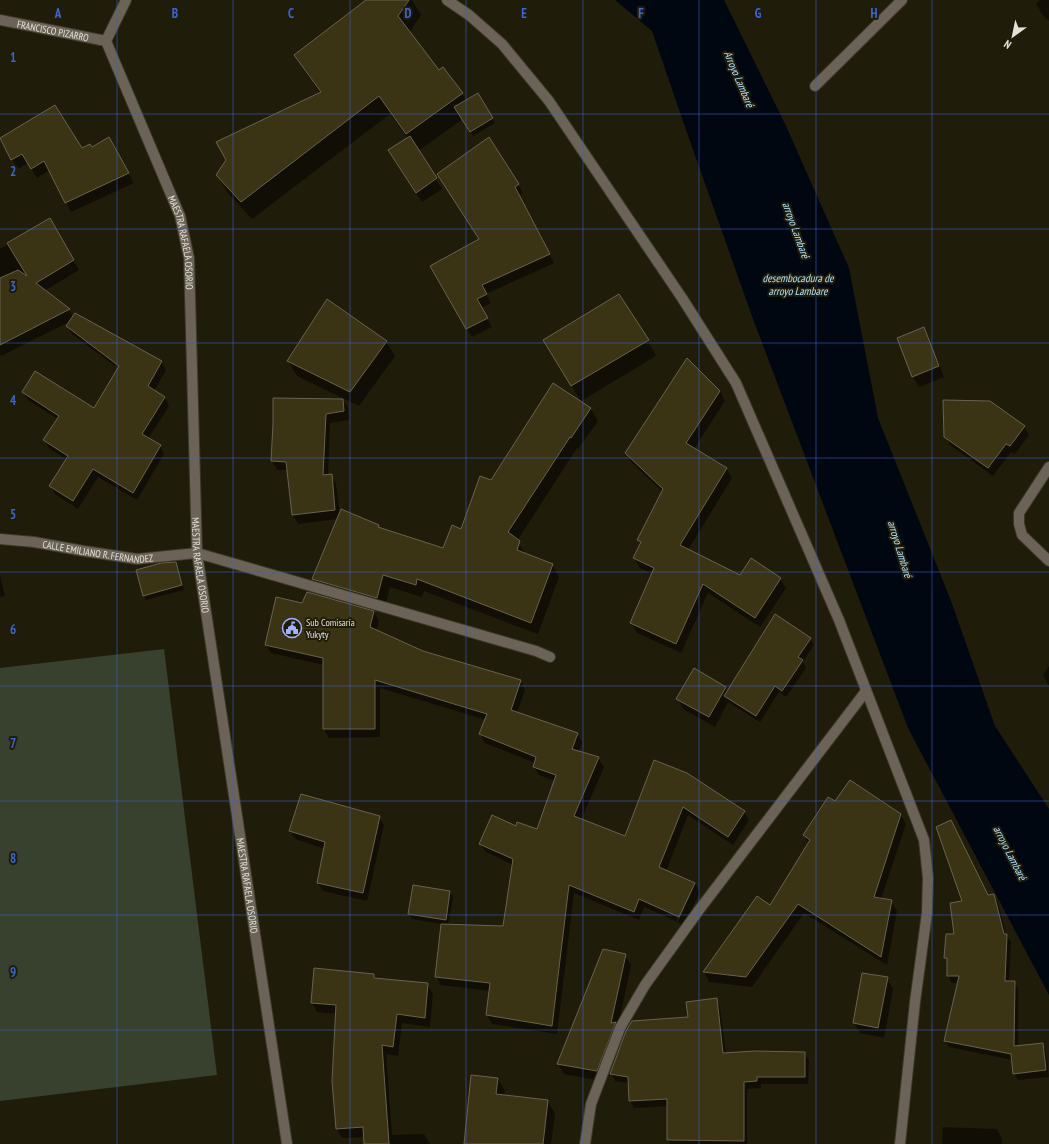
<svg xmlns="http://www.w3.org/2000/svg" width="1049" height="1144" viewBox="0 0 1049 1144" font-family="'PT Sans Narrow',sans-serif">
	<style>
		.green { fill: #37412e }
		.water { fill: #000711 }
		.shadow { fill: #0007; fill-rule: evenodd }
		.building { fill: #3a3314; stroke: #68634f }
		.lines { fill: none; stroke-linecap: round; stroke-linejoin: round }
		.service-casing { stroke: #3b3827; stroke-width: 12 }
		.minor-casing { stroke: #3b3827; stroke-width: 12 }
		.tertiary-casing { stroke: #3b3827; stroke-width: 12 }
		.service { stroke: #6b6357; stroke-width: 10 }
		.minor { stroke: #6b6357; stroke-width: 10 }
		.tertiary { stroke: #6b6357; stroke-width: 10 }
		.grid { fill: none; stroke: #3b64d8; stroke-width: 1; stroke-opacity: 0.55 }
		.labels { text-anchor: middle; stroke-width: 4; stroke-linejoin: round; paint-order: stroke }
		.street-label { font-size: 10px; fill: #e4e2d7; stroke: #201c0a }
		.poi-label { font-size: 10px; fill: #e4e2d7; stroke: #201c0a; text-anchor: start }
		.water-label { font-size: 11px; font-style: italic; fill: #b2e3fe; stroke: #201c0a }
		.grid-label { font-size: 13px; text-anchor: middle; font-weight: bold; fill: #3b64d8; stroke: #201c0a; stroke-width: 4; stroke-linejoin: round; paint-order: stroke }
	</style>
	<rect width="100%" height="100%" fill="#201c0a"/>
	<path class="green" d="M164,649L217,1075L0,1101V668Z"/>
	<path class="water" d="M615,0H724L786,126L849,268L878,418L951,601L995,726L1049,809V995L908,728L753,319L685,127L652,31Z"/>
	<g class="shadow">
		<path d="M368,0H412L421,15L409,33L439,72L462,93L466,101L478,94L495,123L473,136L463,119L418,151L442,189L422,202L395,161L408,139L390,114L252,219L228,193L217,175L320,93L306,73L295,55Z"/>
		<path d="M1040,0H1049V21L1042,14L1036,4Z"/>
		<path d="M55,106L81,149L92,148L108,139L134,183L71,212L50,170L37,178L28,163L18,169L0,139Z"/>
		<path d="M489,138L523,193L519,196L554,263L486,294L491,303L481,308L492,327L472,337L432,266L480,239Z"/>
		<path d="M50,220L79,270L44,291L69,310L73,317L161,362L166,370L154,391L165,398L169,406L148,439L160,446L164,454L137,500L98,477L78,509L55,494L50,486L67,460L49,448L44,440L58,419L28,400L23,392L94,409L119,369L72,334L67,326L71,321L1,356L0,354V249Z"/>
		<path d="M923,329L929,339L944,377L919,387L913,377L898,339Z"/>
		<path d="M386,341L395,356L359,406L297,376L288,361Z"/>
		<path d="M648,341L656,356L581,401L553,356Z"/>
		<path d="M720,391L725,401L694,449L726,468L732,478L688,550L741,576L780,578L786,588L760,627L708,593L681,653L637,633L631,623L653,574L640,568L634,558L641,545L638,540L663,492L632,463L626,453Z"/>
		<path d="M343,400L348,408L349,420L330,423L328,475H331L336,484L340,515L378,526L380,529L444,549L462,530L491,481L591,409L598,421L578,449L577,448L517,541L526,555L552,564L559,577L538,634L424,591L422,597L390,587L384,610L320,591L313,579L338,519L298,524L293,515L288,470H277L272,461L274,424Z"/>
		<path d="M1024,426L1029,435L1015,454L1011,452L993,476L950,445L945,436Z"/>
		<path d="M175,563L178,568L184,590L146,600L144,596Z"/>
		<path d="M0,575L5,596L0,597Z"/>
		<path d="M303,604L374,612L379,621L376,631L422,652L520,681L525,690L517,713L577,733L582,742L579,752L598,758L604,767L581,820L625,837L655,761L744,812L749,820L733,845L688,815L666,871L695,883L700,892L684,925L644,907L639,920L574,893L557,1034L492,1024L487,1015L490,991L441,985L436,976L442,924L412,919L409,914L414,886L450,892L453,897L448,925L504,927L513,865L486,852L480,844L517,828L537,830L555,781L539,775L534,767L535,763L485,743L480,734L486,720L380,688V737L329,738L324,729V665L271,653L266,645ZM692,887H694L678,922L676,921Z"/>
		<path d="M810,639L814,645L803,662L806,668L786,697L779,692L760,722L728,702L715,727L683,709L678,699L725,687L728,692Z"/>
		<path d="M1049,666V686L1043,675Z"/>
		<path d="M835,802L900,814L906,824L881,899L891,901L897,911L887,965L804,913L752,987L709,982L704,972L757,898L770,907L809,844L804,835Z"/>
		<path d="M379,817L384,825L367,901L323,891L318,883L325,849L295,839L290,831Z"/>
		<path d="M994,895L998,902L1006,935L1011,942L1009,982H1014L1018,989V1047L1042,1044L1046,1051L1049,1077L1018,1080L1014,1073L1012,1060L949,1047L945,1040L958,983H952L948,976V962L946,957L955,935L988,896Z"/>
		<path d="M625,955L631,965L618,1027L602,1081L564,1074L558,1064Z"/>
		<path d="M863,974L887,978L893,989L884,1038L860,1033L854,1023Z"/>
		<path d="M374,975L376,979L427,984L433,994L430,1027L402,1023L398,1056L386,1054L392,1135L424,1134L430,1144H365L364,1137L342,1138L337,1129V1014L317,1012L312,1003Z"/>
		<path d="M716,999L720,1007L726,1054L804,1053L809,1060L808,1084H761V1088L747,1089V1144H670L668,1139V1106L634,1108L630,1100L629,1083L615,1081L611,1073Z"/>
		<path d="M498,1079L505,1091L504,1096L547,1101L555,1113L551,1144H465Z"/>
		<path d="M943,1127L997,1129L1002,1139V1144H942Z"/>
	</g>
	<g class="building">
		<path d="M366,0H409L398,16L439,70L443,67L463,93L406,134L379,96L241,202L216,175L226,160L216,142L321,92L294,55Z"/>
		<path d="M478,93L493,118L470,132L454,107Z"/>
		<path d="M55,105L82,148L90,144L92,147L109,137L129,173L65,203L44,161L31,169L22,154L11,160L0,138Z"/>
		<path d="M410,136L437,178L416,193L388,150Z"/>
		<path d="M489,137L519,184L515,187L550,254L482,285L487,294L477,299L488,318L466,329L430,266L479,239L437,174Z"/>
		<path d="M50,218L74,260L36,283L70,309L0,345V278L18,270L27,276L7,243Z"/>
		<path d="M619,294L649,340L571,386L543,340Z"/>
		<path d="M327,299L387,341L350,392L287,361Z"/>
		<path d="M75,313L162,361L148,386L165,397L142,434L161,445L133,493L93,469L73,501L49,486L68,456L43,440L59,416L22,392L35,371L94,408L119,366L66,326Z"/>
		<path d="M924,327L939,366L912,377L897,338Z"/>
		<path d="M687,358L720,391L686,443L727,468L680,545L740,575L751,558L781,578L755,618L703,584L676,644L630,623L654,568L633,558L641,542L637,540L663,489L625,453Z"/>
		<path d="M553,383L591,408L571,438L570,437L508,532L520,541L517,550L553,564L531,623L417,579L416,585L383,575L377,598L312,579L341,509L379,525L378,527L443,548L452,525L461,529L480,476L491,480Z"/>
		<path d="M273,398L343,399L344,411L326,414L323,475L332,474L335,510L292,515L286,462L271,461L273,424Z"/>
		<path d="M943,400L990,401L1025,426L1010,446L1006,444L988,468L944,437Z"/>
		<path d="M176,562L182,585L143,596L136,570L161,563Z"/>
		<path d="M307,592L374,611L370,627L423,651L521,680L511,710L578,733L572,749L599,757L574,816L625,836L654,760L687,773L745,811L728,837L683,807L659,867L695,883L679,917L639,899L634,912L569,885L552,1026L486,1015L490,983L435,977L441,924L503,926L513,859L479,844L492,815L516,826L517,822L537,829L556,775L533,767L536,757L479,734L487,714L375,680V729H323V658L265,645L276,597L302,603Z"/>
		<path d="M775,614L811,638L798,657L803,660L782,691L775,686L756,716L724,696Z"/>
		<path d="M694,668L726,687L709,717L676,699Z"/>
		<path d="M850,780L901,814L874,897L892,900L881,957L798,904L746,977L703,972L757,896L770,905L810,840L803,835L828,797L835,801Z"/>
		<path d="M301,794L380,816L363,893L317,883L325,842L289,831Z"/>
		<path d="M951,820L988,895L994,894L1004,934H1007L1005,981H1015L1014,1046L1043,1043L1046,1070L1013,1074L1011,1054L944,1041L959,976H947V958H944L946,934H954L950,903L962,901L936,827Z"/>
		<path d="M413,885L450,891L446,920L408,914Z"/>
		<path d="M603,949L626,954L611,1023L616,1022L597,1071L557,1064Z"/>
		<path d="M314,968L374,974V978L428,983L425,1018L397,1014L393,1047L382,1045L389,1144H364L363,1127L336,1129L332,1081L336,1005L311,1003Z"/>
		<path d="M862,973L888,977L878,1028L853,1023Z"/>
		<path d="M717,998L723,1053L755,1051L805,1052V1077H757V1081L744,1082V1141L667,1140V1099L629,1101L628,1077L610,1074L626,1031L632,1021L688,1017L686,1002Z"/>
		<path d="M471,1075L498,1078L496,1094L548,1100L543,1144H464Z"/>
	</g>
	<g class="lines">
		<defs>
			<path id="service" d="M815,86L902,0"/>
			<g id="minor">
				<path id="s1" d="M126,0L106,41L180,216L189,258L197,553L287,1144"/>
				<path d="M447,0L469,15L502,44L549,101L682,298L736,383L839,620L924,840L928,878L927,913L915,1002L900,1144"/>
				<path d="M1049,467L1019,513V524L1022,535L1049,561"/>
				<path id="s2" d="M0,539L34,542L84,551L137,559L197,553L536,651L550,657"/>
				<path d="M585,1144L591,1104L620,1028L645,985L699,910L866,691"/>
			</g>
			<g id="tertiary">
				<path id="s3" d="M0,20L106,41"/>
			</g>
		</defs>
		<use href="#service" class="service-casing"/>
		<use href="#minor" class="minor-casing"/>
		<use href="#tertiary" class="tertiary-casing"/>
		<use href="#service" class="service"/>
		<use href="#minor" class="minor"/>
		<use href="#tertiary" class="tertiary"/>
	</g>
	<path class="grid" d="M117,0V1144M233,0V1144M350,0V1144M466,0V1144M583,0V1144M699,0V1144M816,0V1144M932,0V1144M0,114H1049M0,229H1049M0,343H1049M0,458H1049M0,572H1049M0,686H1049M0,801H1049M0,915H1049M0,1030H1049"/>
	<defs>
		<symbol id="civic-ring" viewBox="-11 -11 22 22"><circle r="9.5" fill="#201c0a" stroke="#a1b3fd" stroke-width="1.5"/><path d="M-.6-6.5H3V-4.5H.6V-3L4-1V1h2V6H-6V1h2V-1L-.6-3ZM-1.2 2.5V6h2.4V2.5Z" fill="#a1b3fd"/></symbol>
	</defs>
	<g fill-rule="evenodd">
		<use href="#civic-ring" x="281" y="617" width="22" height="22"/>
	</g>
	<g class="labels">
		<g class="street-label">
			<text dy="4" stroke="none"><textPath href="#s3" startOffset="54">FRANCISCO PIZARRO</textPath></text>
			<text dy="4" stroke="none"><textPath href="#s1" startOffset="262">MAESTRA RAFAELA OSORIO</textPath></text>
			<text dy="4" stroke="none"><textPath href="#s2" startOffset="99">CALLE EMILIANO R. FERNANDEZ</textPath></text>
			<text dy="4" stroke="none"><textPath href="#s1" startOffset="586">MAESTRA RAFAELA OSORIO</textPath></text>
			<text dy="4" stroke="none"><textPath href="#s1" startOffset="910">MAESTRA RAFAELA OSORIO</textPath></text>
		</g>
		<g class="poi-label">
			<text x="306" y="626">Sub Comisaría<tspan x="306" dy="12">Yukyty</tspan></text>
		</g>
		<g class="water-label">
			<text transform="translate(739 79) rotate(67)" y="4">Arroyo Lambaré</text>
			<text transform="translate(796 230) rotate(70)" y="4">arroyo Lambaré</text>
			<text x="798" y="282">desembocadura de<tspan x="798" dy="13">arroyo Lambare</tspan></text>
			<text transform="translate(900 549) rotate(73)" y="4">arroyo Lambaré</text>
			<text transform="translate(1010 853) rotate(63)" y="4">arroyo Lambaré</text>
		</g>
	</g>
	<g class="grid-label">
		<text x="58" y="18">A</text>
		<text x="175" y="18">B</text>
		<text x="291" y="18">C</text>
		<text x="408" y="18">D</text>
		<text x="524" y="18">E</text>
		<text x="641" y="18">F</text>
		<text x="758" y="18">G</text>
		<text x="874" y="18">H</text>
		<text x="13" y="62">1</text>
		<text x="13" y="176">2</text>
		<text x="13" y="291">3</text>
		<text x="13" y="405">4</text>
		<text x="13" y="519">5</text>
		<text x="13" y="634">6</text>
		<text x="13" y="748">7</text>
		<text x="13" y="863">8</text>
		<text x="13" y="977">9</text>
	</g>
	<g transform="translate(1013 36) rotate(213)" stroke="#201c0a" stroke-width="3" paint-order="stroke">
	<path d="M0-3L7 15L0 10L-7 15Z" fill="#e4e2d7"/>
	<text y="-6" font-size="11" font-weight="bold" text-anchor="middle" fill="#e4e2d7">N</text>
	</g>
</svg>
